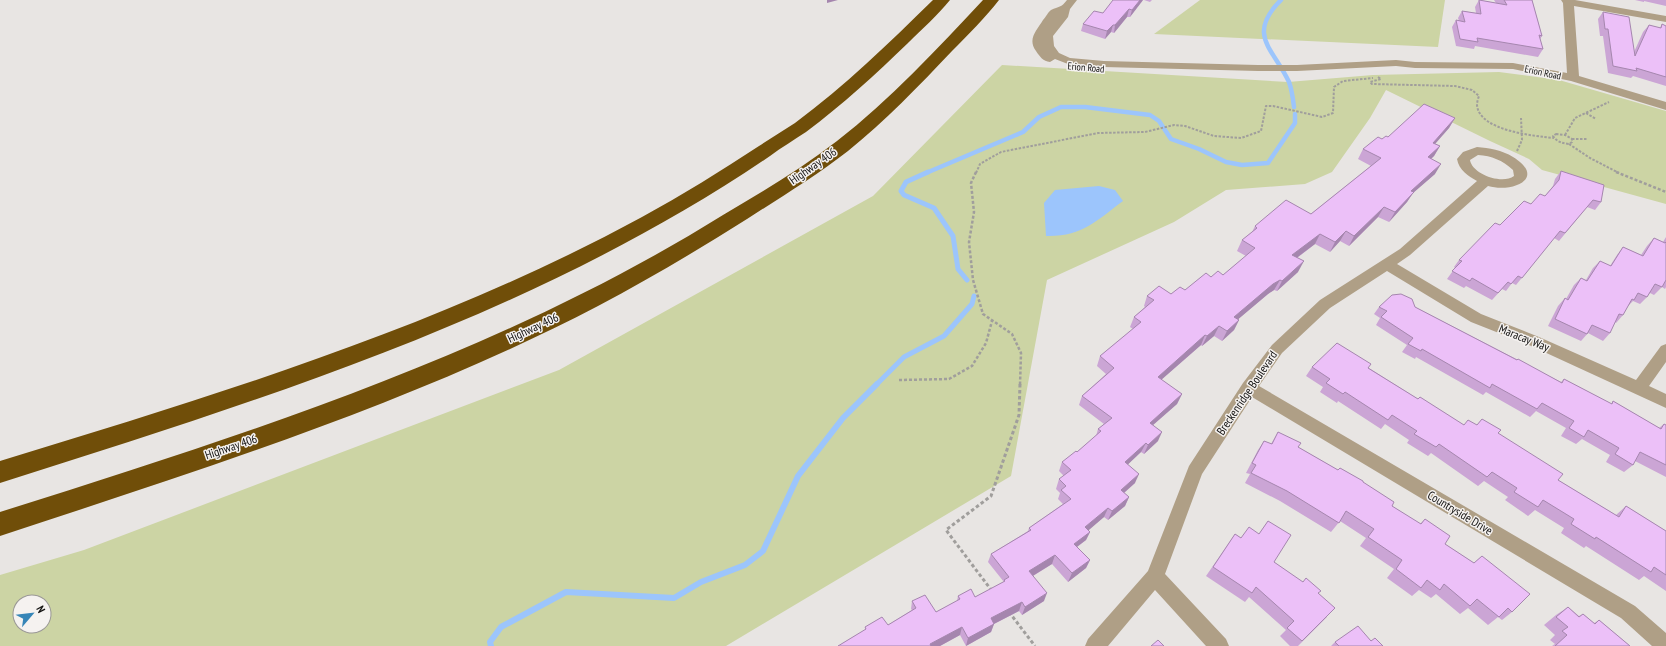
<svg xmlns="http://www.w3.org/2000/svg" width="1666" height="646" viewBox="0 0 1666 646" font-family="'PT Sans Narrow',sans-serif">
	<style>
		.green { fill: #ccd4a4; fill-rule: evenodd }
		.water { fill: #9cc5fc }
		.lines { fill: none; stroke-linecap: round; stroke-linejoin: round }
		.stream-far2 { stroke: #9cc5fc; stroke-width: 4.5 }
		.stream-far1 { stroke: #9cc5fc; stroke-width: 5 }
		.stream { stroke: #9cc5fc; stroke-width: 6 }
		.path-far2 { stroke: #a09e9c; stroke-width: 2; stroke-dasharray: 2.5 1.5; stroke-linecap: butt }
		.path-far1 { stroke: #a09e9c; stroke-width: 2.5; stroke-dasharray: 3 2; stroke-linecap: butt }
		.path { stroke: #a09e9c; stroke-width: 3; stroke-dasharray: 3.5 2.5; stroke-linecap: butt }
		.street { fill: #af9f86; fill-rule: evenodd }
		.highway { fill: #704e09; fill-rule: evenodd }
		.wall { fill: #cba5d5 }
		.shaded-wall { fill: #a586ae }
		.building { fill: #ecc0f8; stroke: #a586ae }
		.labels { text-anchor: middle; stroke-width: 3; stroke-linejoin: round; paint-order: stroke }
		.far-street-label { font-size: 10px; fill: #11100f; stroke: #f5f2f0 }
		.street-label { font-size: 12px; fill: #11100f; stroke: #f5f2f0 }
	</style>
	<rect width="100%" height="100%" fill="#e8e5e3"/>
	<g class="green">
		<path d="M1200,0H1445L1438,47L1154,34Z"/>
		<path d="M1002,65L1288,82L1373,75L1499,72L1559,80L1666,111V204L1542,170L1529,159L1490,141L1386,90L1370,118L1332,172L1305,184L1226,190L1174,222L1047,280L1011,476L726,646H0V575L84,550L559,370L873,196ZM20,602H44V626H20Z"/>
	</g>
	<path class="water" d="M1099,186L1115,190L1123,201C1096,221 1082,237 1046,236L1044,203L1055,190Z"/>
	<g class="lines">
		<g class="stream-far2">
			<path d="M1281,0C1246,35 1273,48 1289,82C1292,90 1293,99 1294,107"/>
			<path d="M926,173L1023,132L1039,117L1061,107H1085L1150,115L1159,121L1171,139L1199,149L1226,162L1242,165L1268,163L1295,123V114"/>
		</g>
		<g class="stream-far1">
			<path d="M928,172L906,182L901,191L904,195L934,208L953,236L958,269L967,280"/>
			<path d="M876,385L904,357L944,336L972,304L974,296"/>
		</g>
		<path class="stream" d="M491,646L490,642L501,627L566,592L674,598L701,582L745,565L763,551L798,476L843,418L877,384"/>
		<g class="path-far2">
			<path d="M1378,77L1381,79L1370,82L1372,84L1455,86L1472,90L1479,96C1478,99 1477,102 1477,105C1479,131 1535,136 1554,138"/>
			<path d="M1586,113L1596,119"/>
			<path d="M1556,134L1565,135L1572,139V142L1569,144C1562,143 1557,142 1553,136Z"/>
			<path d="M1565,135L1575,118L1609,102"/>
			<path d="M1572,139H1588"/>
			<path d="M1569,144L1590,158L1619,173"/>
			<path d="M1517,151L1522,140L1521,118"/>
			<path d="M976,173L980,164L1001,152L1098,133L1145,132L1174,125L1185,126L1214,136L1241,138L1261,131L1266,106H1273L1322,117L1333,113L1334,87L1343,81L1373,78"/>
		</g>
		<g class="path-far1">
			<path d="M976,172L971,183L974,212L969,242L973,280L983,314L1012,334L1021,353L1020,385"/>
			<path d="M1616,172L1666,192"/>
			<path d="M899,380L949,379L972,366L986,343L992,321"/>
		</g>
		<g class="path">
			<path d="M992,591L946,530L991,496L1019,415L1020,384"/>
			<path d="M1009,612L1035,646"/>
		</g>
		<g class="street">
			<path d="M1067,0H1077L1070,9L1068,17L1053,36L1054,46L1059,53L1070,58L1104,61L1258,65H1297L1396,60L1415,62L1513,63L1567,73L1563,3L1561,0H1575L1666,16V22L1574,6L1579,76L1666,102V110L1571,81L1513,69L1415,68L1396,66L1297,71H1258L1104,67L1068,64L1055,59L1050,62C1043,61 1040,57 1036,51C1027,39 1037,30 1043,20C1046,17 1048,12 1051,10C1059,6 1061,8 1067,0Z"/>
			<path d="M1477,147C1489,148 1502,150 1513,157C1547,178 1513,193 1488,186L1410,255L1397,264L1481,314L1539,337L1636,380L1661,346L1666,344V362L1649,386L1666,394V408L1529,345L1471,322L1387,271L1330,308L1282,353L1259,386L1635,606L1666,633V646H1652L1621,618L1252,397L1202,474L1165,574L1226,639L1229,646H1206L1155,590L1108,646H1085L1088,639L1148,571L1189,466L1243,383L1272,345L1320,300L1400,249L1477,181C1468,176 1459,170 1457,159L1463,152ZM1478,155C1492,156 1502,160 1513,170L1514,176C1502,185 1472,174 1470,160Z"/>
		</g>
		<g class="highway">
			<path d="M933,0H950C938,15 922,29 908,43C876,74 842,105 806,132C794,140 782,147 770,156C536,315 267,398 0,483V461C219,394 440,327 642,217C682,195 721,171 759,146C771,138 783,131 795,123C845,86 889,43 933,0Z"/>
			<path d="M983,0H999C985,18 968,35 952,51C919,86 885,121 848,151C816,176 781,197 747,219C698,250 649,279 598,306C410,404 200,470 0,536V512C249,433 500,354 723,215C762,192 801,169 837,141C890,100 937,49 983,0Z"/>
		</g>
	</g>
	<g class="wall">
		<path d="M1143,0L1130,17H1127L1114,33L1111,32L1105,39L1081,31L1083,24L1103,13Z"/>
		<path d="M1144,0H1152L1150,2Z"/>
		<path d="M1479,0L1496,3L1494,0H1532L1542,36L1540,39L1543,49L1538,57L1475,46L1474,49L1456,46L1452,27L1456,20L1459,21L1458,18L1462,11L1476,13L1475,7Z"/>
		<path d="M1635,0H1666V6L1644,1V2Z"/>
		<path d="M1603,12L1634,52L1643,32L1649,25L1660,28L1662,24L1666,26V86L1633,76L1631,78L1608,73L1603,36H1600L1598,19Z"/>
		<path d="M1455,118L1449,128L1435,144L1440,146L1434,156L1431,159L1435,174L1413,193L1407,202L1389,222L1378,217L1349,246L1340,241L1330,252L1315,244L1297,258L1298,272L1277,291L1274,290L1268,294L1238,319L1239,320L1234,330L1222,341L1214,336L1202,346L1201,345L1161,380L1182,394L1177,404L1153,425L1158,441L1144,454L1141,452L1128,464L1135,483L1124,493L1129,497L1125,506L1108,520L1104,517L1088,530L1090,532L1086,540L1077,547L1090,560L1086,568L1068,582L1052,564L1033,576L1044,601L1022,615L1019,611L994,624L991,632L966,646L960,635L940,646H838L865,630V627L888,625L912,610L911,609L912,601L936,612L957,601L958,596L975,597L1004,582L988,562L991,554L1028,531L1029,528L1063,504L1058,499L1060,493L1056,489L1059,479L1064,476L1059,471L1062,462L1077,452L1096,436L1098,429L1104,424L1079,405L1082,396L1106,374L1097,366L1100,356L1133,329L1130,327L1134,317L1145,307L1144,306L1147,296L1171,294L1185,290L1211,277L1223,275L1246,256L1237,251L1242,240L1252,232L1255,226L1311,214L1371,166L1358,159L1363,149L1388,137Z"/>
		<path d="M1561,171L1601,202L1595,210L1587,207L1559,241L1554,238L1516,285L1512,283L1506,291L1502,289L1492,300L1466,286L1464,288L1447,279L1455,268L1454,267L1459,260L1500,225L1531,204L1545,196L1553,186L1555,179Z"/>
		<path d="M1666,237V287L1665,289L1662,287L1654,295L1650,293L1647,297L1640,304L1633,301L1628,306L1623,315L1616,323L1615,322L1610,333L1603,341L1588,333L1581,341L1548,326L1558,306L1565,298L1566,299L1574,285L1581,278L1586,280L1593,268L1600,261L1610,266L1617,255L1623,247L1641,255L1647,246L1654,238L1663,242Z"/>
		<path d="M1379,307H1415L1561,382L1564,379L1611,404L1613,401L1659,428L1664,424L1666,425V477L1635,461L1633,465L1624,472L1606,462L1610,455L1582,439L1576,444L1561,436L1566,428L1536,411L1530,417L1486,392L1483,395L1416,357L1415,359L1402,352L1407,345L1376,325L1380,318L1374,314Z"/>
		<path d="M1312,367L1369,368L1418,399L1464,425H1477L1482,419L1498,433L1558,480L1616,515L1626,506L1666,531V591L1644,576L1639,580L1586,546L1584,548L1561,533L1564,528L1535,510L1528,516L1505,500L1508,497L1484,481L1478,486L1431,453L1428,456L1407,443L1409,440L1385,424L1381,429L1338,401L1337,403L1320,392L1323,387L1306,376Z"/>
		<path d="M1278,432L1298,447L1338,470L1340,468L1363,482L1392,506L1420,524L1425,519L1445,544L1474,563L1482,556L1512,612L1502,620L1498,617L1488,625L1468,608L1460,614L1436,594L1431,598L1419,590L1412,596L1387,578L1394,569L1360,546L1366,538L1340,521L1331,532L1280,501L1245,483L1250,474L1246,473L1258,450L1264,441L1271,444Z"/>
		<path d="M1268,521L1274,562L1318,594L1327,617L1298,646H1290L1280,636L1286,630L1249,597L1245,602L1206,576L1235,534L1241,538L1259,534Z"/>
		<path d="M1568,607L1579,616L1583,614L1594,623L1599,620L1630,646H1552L1555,644L1550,640L1555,635L1544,625L1556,615Z"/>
		<path d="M1371,641L1383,646H1331L1335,642Z"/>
	</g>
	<g class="shaded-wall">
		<path d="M827,0H838L827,3Z"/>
		<path d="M1140,0H1143L1130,17L1132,10Z"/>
		<path d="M1129,9L1127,17L1114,33L1115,25Z"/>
		<path d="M1113,25L1111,32L1105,39L1107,31Z"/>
		<path d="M1455,118L1449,128L1427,153L1433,143Z"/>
		<path d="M1440,146L1434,156L1422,167L1428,157Z"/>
		<path d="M1441,164L1435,174L1413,193L1407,202L1389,222L1395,212L1411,191Z"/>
		<path d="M1384,207L1378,217L1349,246L1354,236Z"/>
		<path d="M1346,231L1340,241L1330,252L1335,242Z"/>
		<path d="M1320,234L1315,244L1287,265L1292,255Z"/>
		<path d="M1304,261L1298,272L1277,291L1282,281Z"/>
		<path d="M1280,280L1274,290L1268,294L1229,327L1234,317L1273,284Z"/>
		<path d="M1239,320L1234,330L1222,341L1227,331Z"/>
		<path d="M1219,326L1214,336L1202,346L1207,336Z"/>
		<path d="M1205,335L1201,345L1153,387L1158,377Z"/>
		<path d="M1182,394L1177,404L1145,432L1150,423Z"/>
		<path d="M1162,432L1158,441L1144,454L1148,445Z"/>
		<path d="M1146,443L1141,452L1121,471L1125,462Z"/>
		<path d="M1139,474L1135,483L1117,499L1121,490Z"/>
		<path d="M1129,497L1125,506L1108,520L1112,511Z"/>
		<path d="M1108,508L1104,517L1082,536L1085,527Z"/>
		<path d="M1090,532L1086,540L1070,552L1074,544Z"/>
		<path d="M1055,555L1052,564L1026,580L1029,571Z"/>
		<path d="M1090,560L1086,568L1068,582L1072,573Z"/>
		<path d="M1047,593L1044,601L1022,615L1025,607Z"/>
		<path d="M1022,602L1019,611L988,627L991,618Z"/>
		<path d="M994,624L991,632L966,646L968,638Z"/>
		<path d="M962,627L960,635L940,646H930V644Z"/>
	</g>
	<g class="building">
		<path d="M1113,0H1140L1132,10L1129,9L1115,25H1113L1107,31L1083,24L1094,11L1103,13Z"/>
		<path d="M1479,0L1507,5L1504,0H1532L1542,36L1539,35L1543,49L1477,38L1478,42L1460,39L1456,20L1465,22L1462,11L1481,14Z"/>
		<path d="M1603,12L1629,17L1635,56L1649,25L1661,28L1662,24L1666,26V77L1636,68L1637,71L1613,66L1608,29H1605Z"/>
		<path d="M1424,104L1455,118L1433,143L1440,146L1428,157L1441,164L1411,191L1414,192L1395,212L1384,207L1354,236L1346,231L1335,242L1320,234L1292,255L1304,261L1282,281L1280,280L1273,284L1234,317L1239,320L1227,331L1219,326L1207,336L1205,335L1158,377L1182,394L1150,423L1162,432L1148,445L1146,443L1125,462L1139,474L1121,490L1129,497L1112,511L1108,508L1085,527L1090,532L1074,544L1090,560L1072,573L1055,555L1029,571L1047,593L1025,607L1022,602L991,618L994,624L968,638L962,627L930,644L931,646H838L866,629L865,627L882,617L888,625L916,608L912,601L925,595L936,612L960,599L958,596L971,589L975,597L1005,581L1004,580L1009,577L991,554L1031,530L1029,528L1071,499L1061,490L1066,486L1059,479L1071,470L1062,462L1076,451L1077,452L1101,431L1098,429L1112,418L1082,396L1114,368L1100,356L1141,322L1134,317L1154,300L1147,296L1159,286L1171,294L1180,287L1185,290L1206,273L1211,277L1218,271L1223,275L1255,248L1242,240L1257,228L1255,226L1286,200L1311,214L1381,158L1363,149L1378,137L1382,139L1386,136L1388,137Z"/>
		<path d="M1561,171L1604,185L1601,202L1593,200L1565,233L1560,231L1522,278L1518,276L1511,284L1508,282L1498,293L1472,278L1470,281L1452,271L1462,261L1459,260L1495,223L1500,225L1524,201L1531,204L1540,194L1545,196L1559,180Z"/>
		<path d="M1654,238L1665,243L1666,242V280L1662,287L1655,284L1647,297L1638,293L1634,300L1632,299L1623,315L1619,314L1610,333L1592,325L1587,334L1555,319L1565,298L1568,300L1581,278L1587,281L1600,261L1611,266L1623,247L1643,256Z"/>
		<path d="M1401,294L1412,299L1415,307L1517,360L1518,359L1562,383L1564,379L1612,404L1613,401L1661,429L1664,424L1666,425V465L1640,452L1633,465L1615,454L1619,448L1588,430L1584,437L1569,428L1574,421L1542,403L1537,409L1492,384L1490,388L1422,349L1421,351L1408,344L1413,338L1381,317L1387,311L1379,307L1392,295Z"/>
		<path d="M1337,343L1371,364L1368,368L1418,399L1420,397L1464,425L1468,420L1477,425L1482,419L1501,430L1498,433L1563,474L1558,480L1619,517L1626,506L1666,531V575L1654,567L1651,572L1596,537L1595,539L1571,524L1574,519L1543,500L1538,507L1514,492L1517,488L1492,472L1487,477L1439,444L1436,447L1414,434L1417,431L1392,415L1388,420L1345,392L1343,394L1326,383L1330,379L1312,367Z"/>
		<path d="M1278,432L1301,443L1298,447L1338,470L1340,468L1363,481V482L1394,502L1392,506L1421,524L1425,519L1450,536L1445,544L1474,563L1482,556L1530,594L1512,612L1508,608L1499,617L1477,599L1470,606L1444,584L1440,590L1427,580L1421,588L1396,569L1402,560L1368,537L1374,529L1346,511L1339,523L1287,491L1251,473L1256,465L1252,463L1264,441L1272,444Z"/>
		<path d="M1268,521L1291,535L1274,562L1303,582L1306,578L1321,591L1318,593L1335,608L1302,641L1287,628L1294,621L1256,587L1252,593L1213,567L1235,534L1241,538L1249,527L1259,534Z"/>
		<path d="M1568,607L1579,617L1583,614L1595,624L1599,620L1630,646H1555L1567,635L1562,631L1568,627L1556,617Z"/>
		<path d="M1358,626L1371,641L1375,638L1383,646H1339L1335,642Z"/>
		<path d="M1158,640L1164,646H1151Z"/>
	</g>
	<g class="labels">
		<g class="far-street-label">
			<text transform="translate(1086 67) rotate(5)" y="4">Erion Road</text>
			<text transform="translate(1543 72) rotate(12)" y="4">Erion Road</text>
		</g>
		<g class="street-label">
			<text transform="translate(813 166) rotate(-35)" y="4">Highway 406</text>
			<text transform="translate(533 328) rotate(-25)" y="4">Highway 406</text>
			<text transform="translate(1524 338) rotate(22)" y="4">Maracay Way</text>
			<text transform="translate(1247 393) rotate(-56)" y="4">Breckenridge Boulevard</text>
			<text transform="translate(231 447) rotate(-19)" y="4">Highway 406</text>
			<text transform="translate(1460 513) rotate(31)" y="4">Countryside Drive</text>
		</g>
	</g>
	<g transform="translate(32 614) rotate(62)"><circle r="19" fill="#f5f2f0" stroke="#9a9896"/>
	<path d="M0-3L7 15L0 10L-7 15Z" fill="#3685b7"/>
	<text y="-6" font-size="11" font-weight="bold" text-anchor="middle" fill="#11100f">N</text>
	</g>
</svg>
